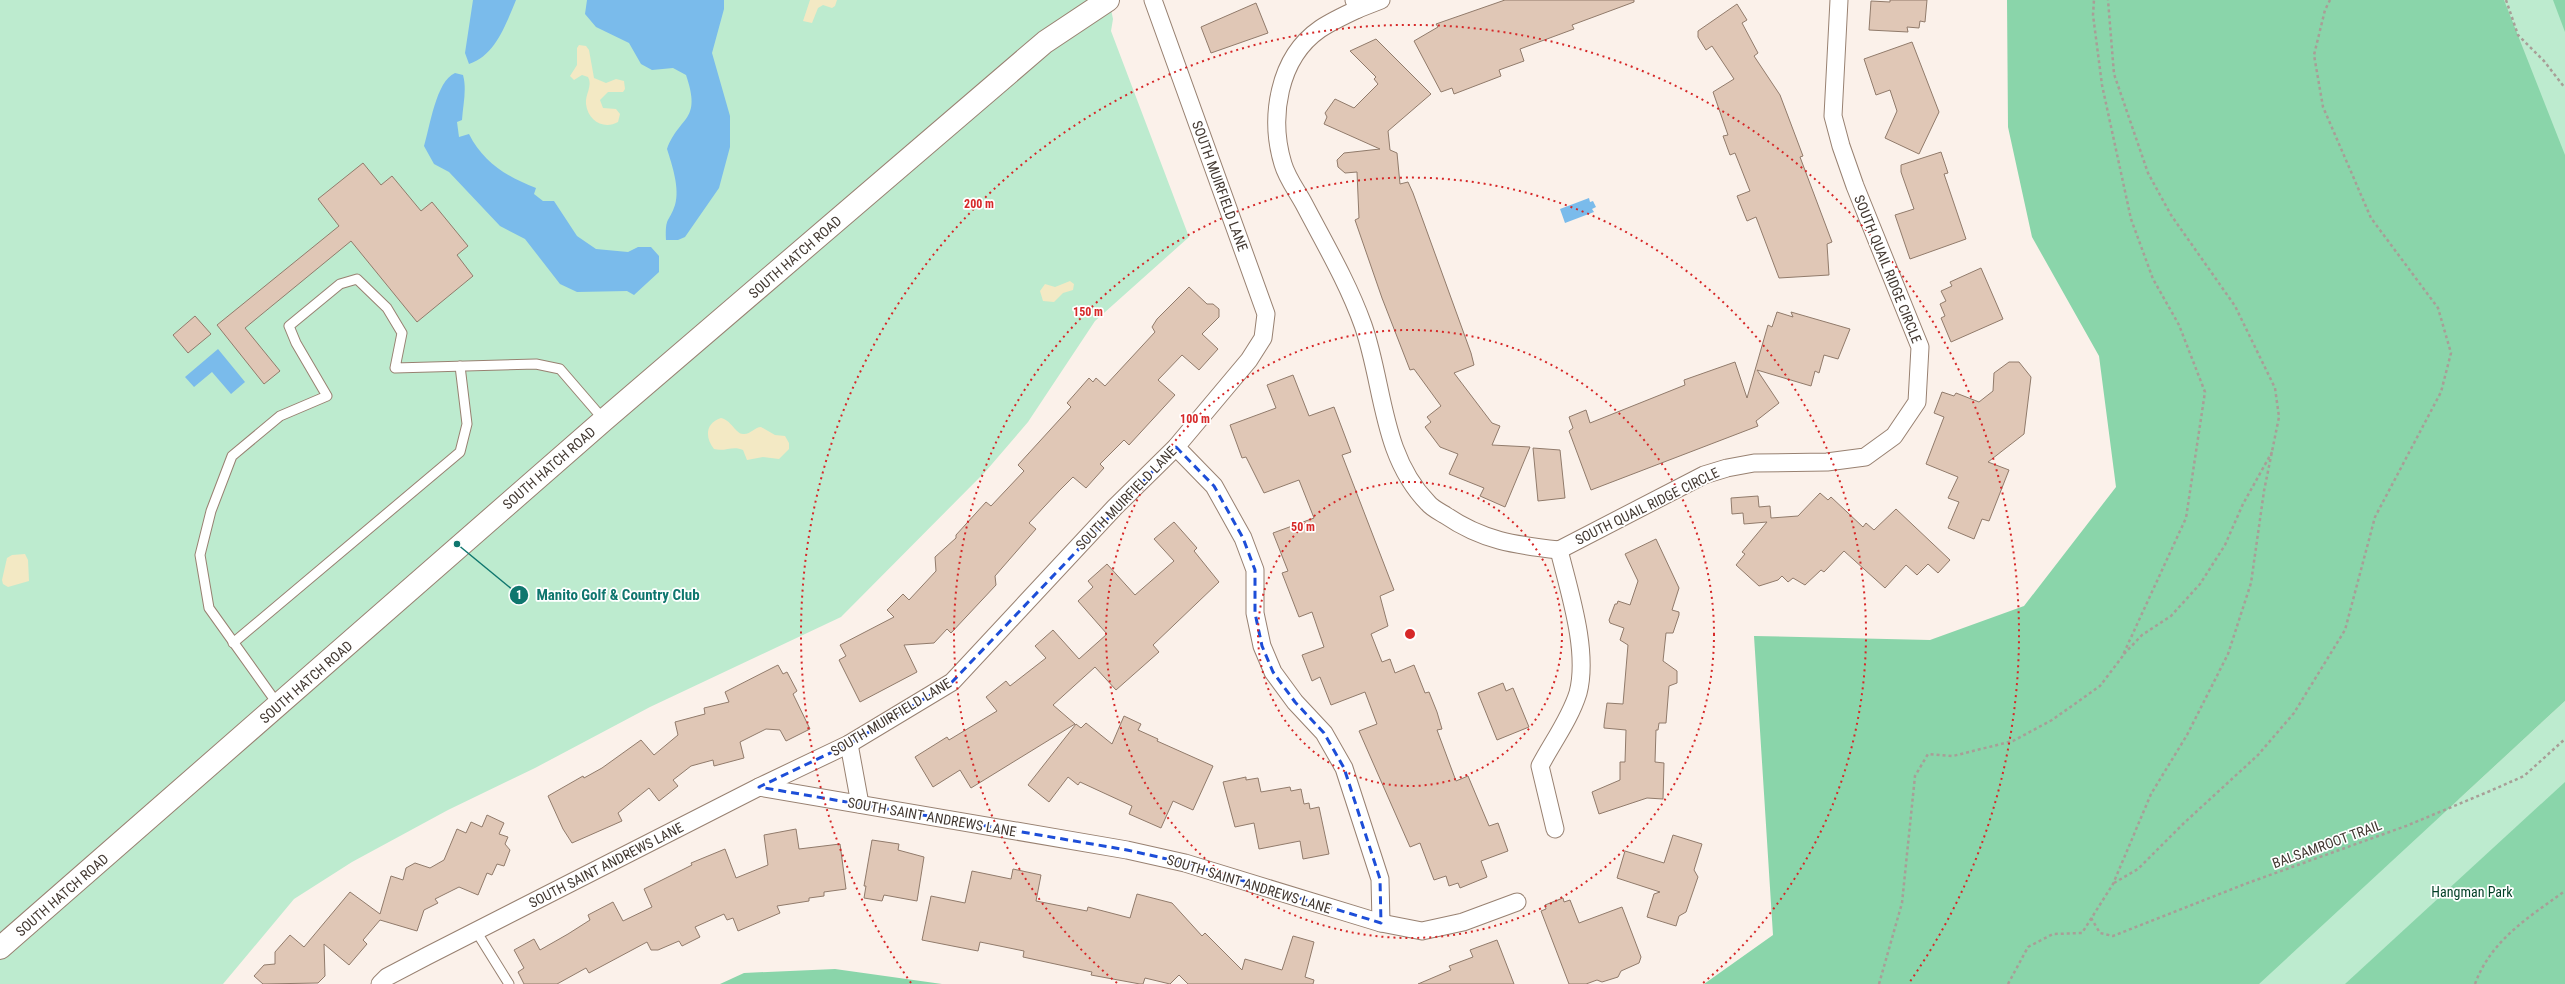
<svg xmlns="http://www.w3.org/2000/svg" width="2565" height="984" viewBox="0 0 2565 984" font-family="'Roboto Condensed',sans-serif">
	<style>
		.green { fill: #bdebcf }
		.forest { fill: #8ad5aa }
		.sand { fill: #f3e9c4 }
		.water { fill: #7abbeb }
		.building { fill: #e0c7b6; stroke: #917b6b }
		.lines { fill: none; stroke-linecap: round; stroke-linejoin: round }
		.lane-casing { stroke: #988171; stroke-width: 11 }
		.street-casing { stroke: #988171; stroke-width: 19 }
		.secondary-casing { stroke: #988171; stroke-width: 24 }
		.path { stroke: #a89e97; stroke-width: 2.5; stroke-dasharray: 3 3; stroke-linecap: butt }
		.lane { stroke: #fff; stroke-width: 9 }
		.street { stroke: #fff; stroke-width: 17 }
		.secondary { stroke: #fff; stroke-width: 22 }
		.marked { fill: none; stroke: #1d4ed8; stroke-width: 3; stroke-dasharray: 8 5; stroke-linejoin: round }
		.ring { fill: none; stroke: #d62828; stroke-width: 2; stroke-dasharray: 2 4 }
		.labels { text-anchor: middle; stroke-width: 3.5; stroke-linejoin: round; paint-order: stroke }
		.street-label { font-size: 14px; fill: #423831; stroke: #fff }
		.park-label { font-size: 14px; fill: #003f25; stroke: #fff }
		.centre { fill: #d62828; stroke: #fff; stroke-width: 2 }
		.ring-label { font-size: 12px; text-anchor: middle; font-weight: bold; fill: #d62828; stroke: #fff; stroke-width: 3.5; stroke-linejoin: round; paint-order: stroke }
		.leader { fill: none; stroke: #0f766e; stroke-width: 1.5 }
		.callout-dot { fill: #0f766e; stroke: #fff; stroke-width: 1.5 }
		.mark-label { font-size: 12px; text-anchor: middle; font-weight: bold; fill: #fff }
		.callout-label { font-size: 15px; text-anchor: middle; font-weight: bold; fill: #0f766e; stroke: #fff; stroke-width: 3.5; stroke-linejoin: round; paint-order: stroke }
	</style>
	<rect width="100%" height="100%" fill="#fbf1ea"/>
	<g class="green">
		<path d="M0,0H1109L1113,19L1111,31L1189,237L1095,321L1028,422L986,471L841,617L650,707L535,768L448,810L352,862L294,899L223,984H0Z"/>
		<path d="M2465,0H2565V253Z"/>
		<path d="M2565,701V984H1991L2459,799Z"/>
	</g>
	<g class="forest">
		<path d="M2007,0H2504L2565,155V701L2259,984H1704L1773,935L1754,636L1930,640L2024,606L2116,487L2099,356L2032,237L2008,127Z"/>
		<path d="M2553,0H2565V32Z"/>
		<path d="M2565,782V984H2345Z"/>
		<path d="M835,969L942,984H720L744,973Z"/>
	</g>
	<g class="sand">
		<path d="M810,0H837L835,6L832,8L823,5L818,8L812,23L803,21Z"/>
		<path d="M579,45L586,46L589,50L594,78L606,83L616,79L624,81L625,89L623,92H608L600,100L603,108L616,109L620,114L618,122C604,130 588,121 586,104C585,94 593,86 588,77L582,75L574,80L570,76L577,65V48Z"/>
		<path d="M1070,281L1074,284L1073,290L1063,293L1054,302L1043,301L1040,291L1045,284L1055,287Z"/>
		<path d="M721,418C731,420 736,434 743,434C750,435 755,427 761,427L775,435L785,436L789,443V449L779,459L763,457L747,460L743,450C733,445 725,452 714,449C705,438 705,423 721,418Z"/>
		<path d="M25,554L28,560L29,581L8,587L3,584L2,580L7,558L12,555Z"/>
	</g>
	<g class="water">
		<path d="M473,0H516C506,24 495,56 469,64L465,53Z"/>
		<path d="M587,0H724V9L712,53L730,116V147L719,188L685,237L678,240H666C665,216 669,223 675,205C680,188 672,165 667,149C680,115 702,122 686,75L673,68L652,70L641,64L629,43L596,27L585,14Z"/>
		<path d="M455,73L463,75C467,89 463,105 462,120L457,122L459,137L469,134C483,162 507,177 536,188L534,194L543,201H554L577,236L596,249L628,252L638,247H651L659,256V272L634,295L627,291L577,292L560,284L525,239L500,226L449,172L434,164L424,146C430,127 436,81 455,73Z"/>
		<path d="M1589,198L1590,202L1593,201L1596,207L1592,209L1594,212L1565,223L1560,209Z"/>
		<path d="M218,349L245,382L231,394L212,372L194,387L185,377Z"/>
	</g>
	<g class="building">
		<path d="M1505,0H1634V2L1572,25L1574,29L1520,49L1524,61L1499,70L1501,76L1454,94L1452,88L1441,92L1414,41L1438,27L1436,24Z"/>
		<path d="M1890,0H1927L1925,22L1920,21L1919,28L1907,27L1908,32L1869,30L1871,1L1890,2Z"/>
		<path d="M1256,3L1268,33L1211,53L1201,27Z"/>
		<path d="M1737,4L1747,20L1742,23L1758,53L1754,56L1780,95L1803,156L1800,157L1832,242L1827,244L1829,275L1779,278L1756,217L1747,221L1737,196L1750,191L1735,153L1730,155L1723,136L1728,135L1713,92L1734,79L1712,46L1706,50L1698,37V31Z"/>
		<path d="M1376,39L1431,94L1388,131L1390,150L1397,153L1400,184L1408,182L1413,193L1471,353L1474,365L1454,373L1492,423L1500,426L1492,445L1530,447L1505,507L1480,496L1484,488L1449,474L1458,454L1440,447L1425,427L1431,422L1427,417L1441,406L1414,369L1410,370L1382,298L1355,220L1359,218L1357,172L1345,173L1338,167L1337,160L1344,153L1380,149L1324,124L1327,117L1325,113L1335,99L1354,108L1378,84L1374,79L1376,77L1350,51Z"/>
		<path d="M1912,42L1939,112L1919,154L1885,138L1897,111L1890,90L1876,95L1864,59Z"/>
		<path d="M1941,152L1948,173L1944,174L1966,239L1910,259L1895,215L1914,209L1901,172V165Z"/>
		<path d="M363,163L381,185L392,176L421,211L432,202L468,246L457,255L473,276L417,322L351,241L245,328L280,371L264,384L217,325L339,226L318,199Z"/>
		<path d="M1981,268L2003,319L1951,342L1941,318L1945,316L1940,304L1946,301L1941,291L1952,286L1950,282Z"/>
		<path d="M1189,287L1207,304H1213L1219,309V317L1202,334L1218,349L1199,370L1182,355L1158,380L1175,395L1129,445L1124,440L1100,464L1104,468L1086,488L1073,477L1059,491L1029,523L1036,529L995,576L996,585L951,633L947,629L934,643L904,645L917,672L860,702L839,660L846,656L840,645L894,617L887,610L903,594L909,600L936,571L935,557L956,538V535L986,502L991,506L1024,471L1018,465L1071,407L1067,403L1089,378L1093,382L1096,378L1105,386L1155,332L1152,327L1157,319Z"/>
		<path d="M1777,312L1793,317L1791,312L1850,329L1838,359L1824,355L1819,373L1815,371L1811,386L1757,370L1779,403L1756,421L1758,426L1591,490L1569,431L1573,428L1569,417L1586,410L1590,423L1685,385L1684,380L1735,362L1747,398L1768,325L1772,327Z"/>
		<path d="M195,316L211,334L188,353L173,335Z"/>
		<path d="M2009,362H2019L2031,377L2024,434L1988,462L2009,470L1989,521L1982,519L1974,539L1948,528L1959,502L1948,498L1958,477L1926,464L1944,417L1934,413L1942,392L1954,396L1956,393L1979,402L1993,391L1994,373Z"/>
		<path d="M1293,375L1309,416L1334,407L1351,452L1342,455L1394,590L1380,596L1388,626L1371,634L1382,662L1390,659L1395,673L1414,665L1425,693L1429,692L1437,712L1442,729L1437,730L1456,781L1468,776L1489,826L1498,823L1508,851L1481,861L1487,877L1460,888L1458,883L1449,886L1446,876L1434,880L1420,843L1410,847L1359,731L1377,724L1365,692L1331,705L1320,677L1312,681L1302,655L1324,647L1312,612L1299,617L1282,573L1288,571L1273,533L1314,518L1299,480L1264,493L1246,457L1242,458L1230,425L1276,408L1267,385Z"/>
		<path d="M1533,448L1560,450L1565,498L1538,501Z"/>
		<path d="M1820,493L1828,500L1831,497L1863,527L1866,523L1874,530L1896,509L1950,560L1938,573L1928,564L1917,575L1906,565L1885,588L1844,551L1824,572L1821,570L1805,585L1793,578L1788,582L1782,576L1778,580L1759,586L1736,565L1745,554L1742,552L1767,522L1744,524L1743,513L1732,514L1731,498L1758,496L1759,507L1770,506L1771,518L1798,516Z"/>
		<path d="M1174,522L1197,548L1194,551L1219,582L1153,645L1159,652L1116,690L1095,667L1053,705L1075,724L971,788L960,770L933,787L915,757L947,737L949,740L997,711L986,697L1006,681L1010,686L1046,658L1035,646L1053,630L1079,659L1107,634L1078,601L1093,587L1088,581L1107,564L1135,595L1174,561L1154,539Z"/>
		<path d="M1656,539L1679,588L1672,610L1679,612V615L1673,633H1666L1663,661L1677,671V683L1669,686L1666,723H1659L1658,730H1656L1655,762L1664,763L1663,799L1647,798L1599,814L1592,792L1620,780V762H1625L1626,730L1604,728V725L1607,703L1623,704L1628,645L1620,640L1624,628L1610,623L1609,620L1615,604H1617L1618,601L1630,605L1638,581L1625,554Z"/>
		<path d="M778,665L783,674L787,672L797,691L793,694L810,729L786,741L780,730L766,729L740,742L744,758L714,766L713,760L691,766L673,780L678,786L659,801L649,788L618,813L622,821L572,843L563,829L548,796L583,776L584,778L602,768L641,740L654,755L678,735L675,722L705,714L704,708L729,702L725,692Z"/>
		<path d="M1503,683L1506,691L1513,688L1529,727L1497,740L1478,693Z"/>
		<path d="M1124,716L1141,724L1138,730L1158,739L1157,741L1213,766L1193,810L1173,801L1161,828L1129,814L1132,806L1080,782L1078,785L1068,777L1049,802L1028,785L1076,724L1081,728L1086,723L1112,744Z"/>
		<path d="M1246,777V780L1258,778L1261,792L1290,787L1291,791L1301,789L1304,804L1309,803L1310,809L1319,807L1329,854L1303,859L1300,841L1259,849L1254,823L1235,827L1223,782Z"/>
		<path d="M487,815L504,823L499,834L508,837L505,844L510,850L504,866L497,864L492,875L487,873L478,895L459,887L435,899L438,903L424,910L417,931L380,920L363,940L367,944L349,965L324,944L325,976L318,983L263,984L254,976L264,965L275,964V952L290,935L304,947L350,892L380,914L391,876L403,880L406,868L415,863L430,868L444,860L457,829L466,833L471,822L482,827Z"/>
		<path d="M796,829L799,849L840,844L846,889L824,892V896L809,898V901L777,906L780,913L738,931L733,918L727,920L724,914L695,927L700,937L682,946L679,941L658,950H651L647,942L589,973L586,968L557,984H524L518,972L524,968L514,950L534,939L540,950L568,934L590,920L588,915L613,902L623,921L652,907L644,889L692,865L691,863L725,849L736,878L768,865L764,835Z"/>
		<path d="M1673,835L1702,844L1694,870L1698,877L1686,912L1679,916L1676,926L1647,917L1654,894L1660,892L1617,878L1625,851L1664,863Z"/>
		<path d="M872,840L899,844L898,850L924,857L917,901L884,895L882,901L864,898L866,886H864Z"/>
		<path d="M1013,869L1041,875L1036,901L1087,911L1088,907L1130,918L1137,894L1172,903L1202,936L1205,933L1242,970L1245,959L1282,970L1293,936L1314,942L1305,977L1314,980L1313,984H1188L1179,975L1170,984L1145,978L1143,984H1140L1091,975L1092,972L1023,957L1024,951L980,942L978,951L922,940L931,896L965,903L972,871L1011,879Z"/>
		<path d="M1563,898L1564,902L1570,900L1579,923L1622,907L1641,957L1639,963L1621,971L1618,977L1602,982L1597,980L1586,984H1569L1541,911L1546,909L1545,905Z"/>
		<path d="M1497,940L1514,984H1418L1451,970L1449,966L1473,957L1470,950Z"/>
	</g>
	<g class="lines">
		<defs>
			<g id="lane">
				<path d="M233,643L460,452L467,424L460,366"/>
				<path d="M279,706L209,608L200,555L211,511L232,456L280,416L327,396L296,343L289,326L340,284L357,279L387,308L402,333L395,368L536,364L560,369L604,420"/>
				<path d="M476,931L509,984"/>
			</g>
			<g id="street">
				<path d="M1354,0L1358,9C1345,15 1332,21 1320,29C1278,58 1269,118 1283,164C1287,178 1297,191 1304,204C1325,244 1348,283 1363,325C1384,385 1381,455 1428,503C1432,508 1440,512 1445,515C1483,541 1515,545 1559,550"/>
				<path d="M1358,9L1381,0"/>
				<path d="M1176,447L1214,486L1243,538L1255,570V613L1262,646L1273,672L1295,702L1324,733L1344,768L1380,879L1381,923"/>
				<path d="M1559,550L1704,475L1727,468L1754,463L1827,462L1865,457L1894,436L1917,402L1920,347L1855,186L1841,146L1833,116L1839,0"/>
				<path d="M849,744L860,804"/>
				<path d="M759,787L849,744L952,682L1115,507L1176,447L1249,360L1263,338L1266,314L1153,0"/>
				<path d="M1555,829L1540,766C1552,743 1570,719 1578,693C1589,651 1569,591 1559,550"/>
				<path d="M380,984L387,977L427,956L759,787L1127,850L1185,863L1381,923L1422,931L1463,922L1517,902"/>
			</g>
			<path id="secondary" d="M0,948L604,420L1045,42L1108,0"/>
		</defs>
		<use href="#lane" class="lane-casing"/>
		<use href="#street" class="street-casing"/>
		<use href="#secondary" class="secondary-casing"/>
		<g class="path">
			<path d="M2506,0L2518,35L2544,61L2565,88"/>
			<path d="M2124,654L2142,635L2171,616L2200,584L2225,545L2243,504L2272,452"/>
			<path d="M2114,883L2138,869L2184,823L2258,755L2294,713L2345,630L2375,517L2441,392L2451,353L2438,308L2371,218L2323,107L2314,55L2325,10L2330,0"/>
			<path d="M2091,918L2100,933L2113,936L2245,884L2406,826L2490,791L2524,776L2565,739"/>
			<path d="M1879,984L1902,903L1915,776L1928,754L1953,756L2013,741L2052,720L2100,686L2122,657L2186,518L2205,392L2179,325L2153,279L2131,219L2102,85L2093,15L2094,0"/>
			<path d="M2008,984L2028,947L2053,934L2082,933L2113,884L2151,794L2187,735L2228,654L2251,583L2264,491L2279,417L2275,388L2235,306L2171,215L2148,173L2114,74L2108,0"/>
			<path d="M2475,984C2491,940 2529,917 2565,891"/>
		</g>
		<use href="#lane" class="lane"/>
		<use href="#street" class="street"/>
		<use href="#secondary" class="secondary"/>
	</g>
	<path class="marked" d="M1176,447L1214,486L1243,538L1255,570V613L1262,646L1273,672L1295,702L1324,733L1344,768L1380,879L1381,923L1185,863L1127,850L759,787L849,744L952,682Z"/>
	<g class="ring">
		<circle cx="1410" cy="634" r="152"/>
		<circle cx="1410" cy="634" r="304"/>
		<path d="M1117 983A456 456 0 1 1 1703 983"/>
		<path d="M911 983A609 609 0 1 1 1909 983"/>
	</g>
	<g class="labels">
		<g class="street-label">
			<text transform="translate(1220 186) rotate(70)" y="5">SOUTH MUIRFIELD LANE</text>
			<text transform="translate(795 257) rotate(-41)" y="5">SOUTH HATCH ROAD</text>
			<text transform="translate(1888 269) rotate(68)" y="5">SOUTH QUAIL RIDGE CIRCLE</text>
			<text transform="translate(549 468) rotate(-41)" y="5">SOUTH HATCH ROAD</text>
			<text transform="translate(1126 498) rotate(-46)" y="5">SOUTH MUIRFIELD LANE</text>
			<text transform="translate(1647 506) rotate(-26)" y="5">SOUTH QUAIL RIDGE CIRCLE</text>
			<text transform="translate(306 682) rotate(-41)" y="5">SOUTH HATCH ROAD</text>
			<text transform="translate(891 717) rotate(-31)" y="5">SOUTH MUIRFIELD LANE</text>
			<text transform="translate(932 817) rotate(10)" y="5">SOUTH SAINT ANDREWS LANE</text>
			<text transform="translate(2327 844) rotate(-20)" y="5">BALSAMROOT TRAIL</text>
			<text transform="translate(606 865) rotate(-27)" y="5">SOUTH SAINT ANDREWS LANE</text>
			<text transform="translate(1249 884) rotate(17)" y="5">SOUTH SAINT ANDREWS LANE</text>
			<text transform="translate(62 895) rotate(-41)" y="5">SOUTH HATCH ROAD</text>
		</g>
		<g class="park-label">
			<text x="2472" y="897">Hangman Park</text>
		</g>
	</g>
	<circle cx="1410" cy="634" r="6" class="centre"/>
	<g class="ring-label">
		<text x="979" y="208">200 m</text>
		<text x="1088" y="316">150 m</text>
		<text x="1195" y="423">100 m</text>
		<text x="1303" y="531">50 m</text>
	</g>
	<path class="leader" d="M457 544L519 595"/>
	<g class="callout-dot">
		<circle cx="457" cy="544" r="4"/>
		<circle cx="519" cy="595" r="10"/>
	</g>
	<g class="mark-label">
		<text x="519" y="599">1</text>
	</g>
	<g class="callout-label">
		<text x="618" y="600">Manito Golf &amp; Country Club</text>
	</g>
</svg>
